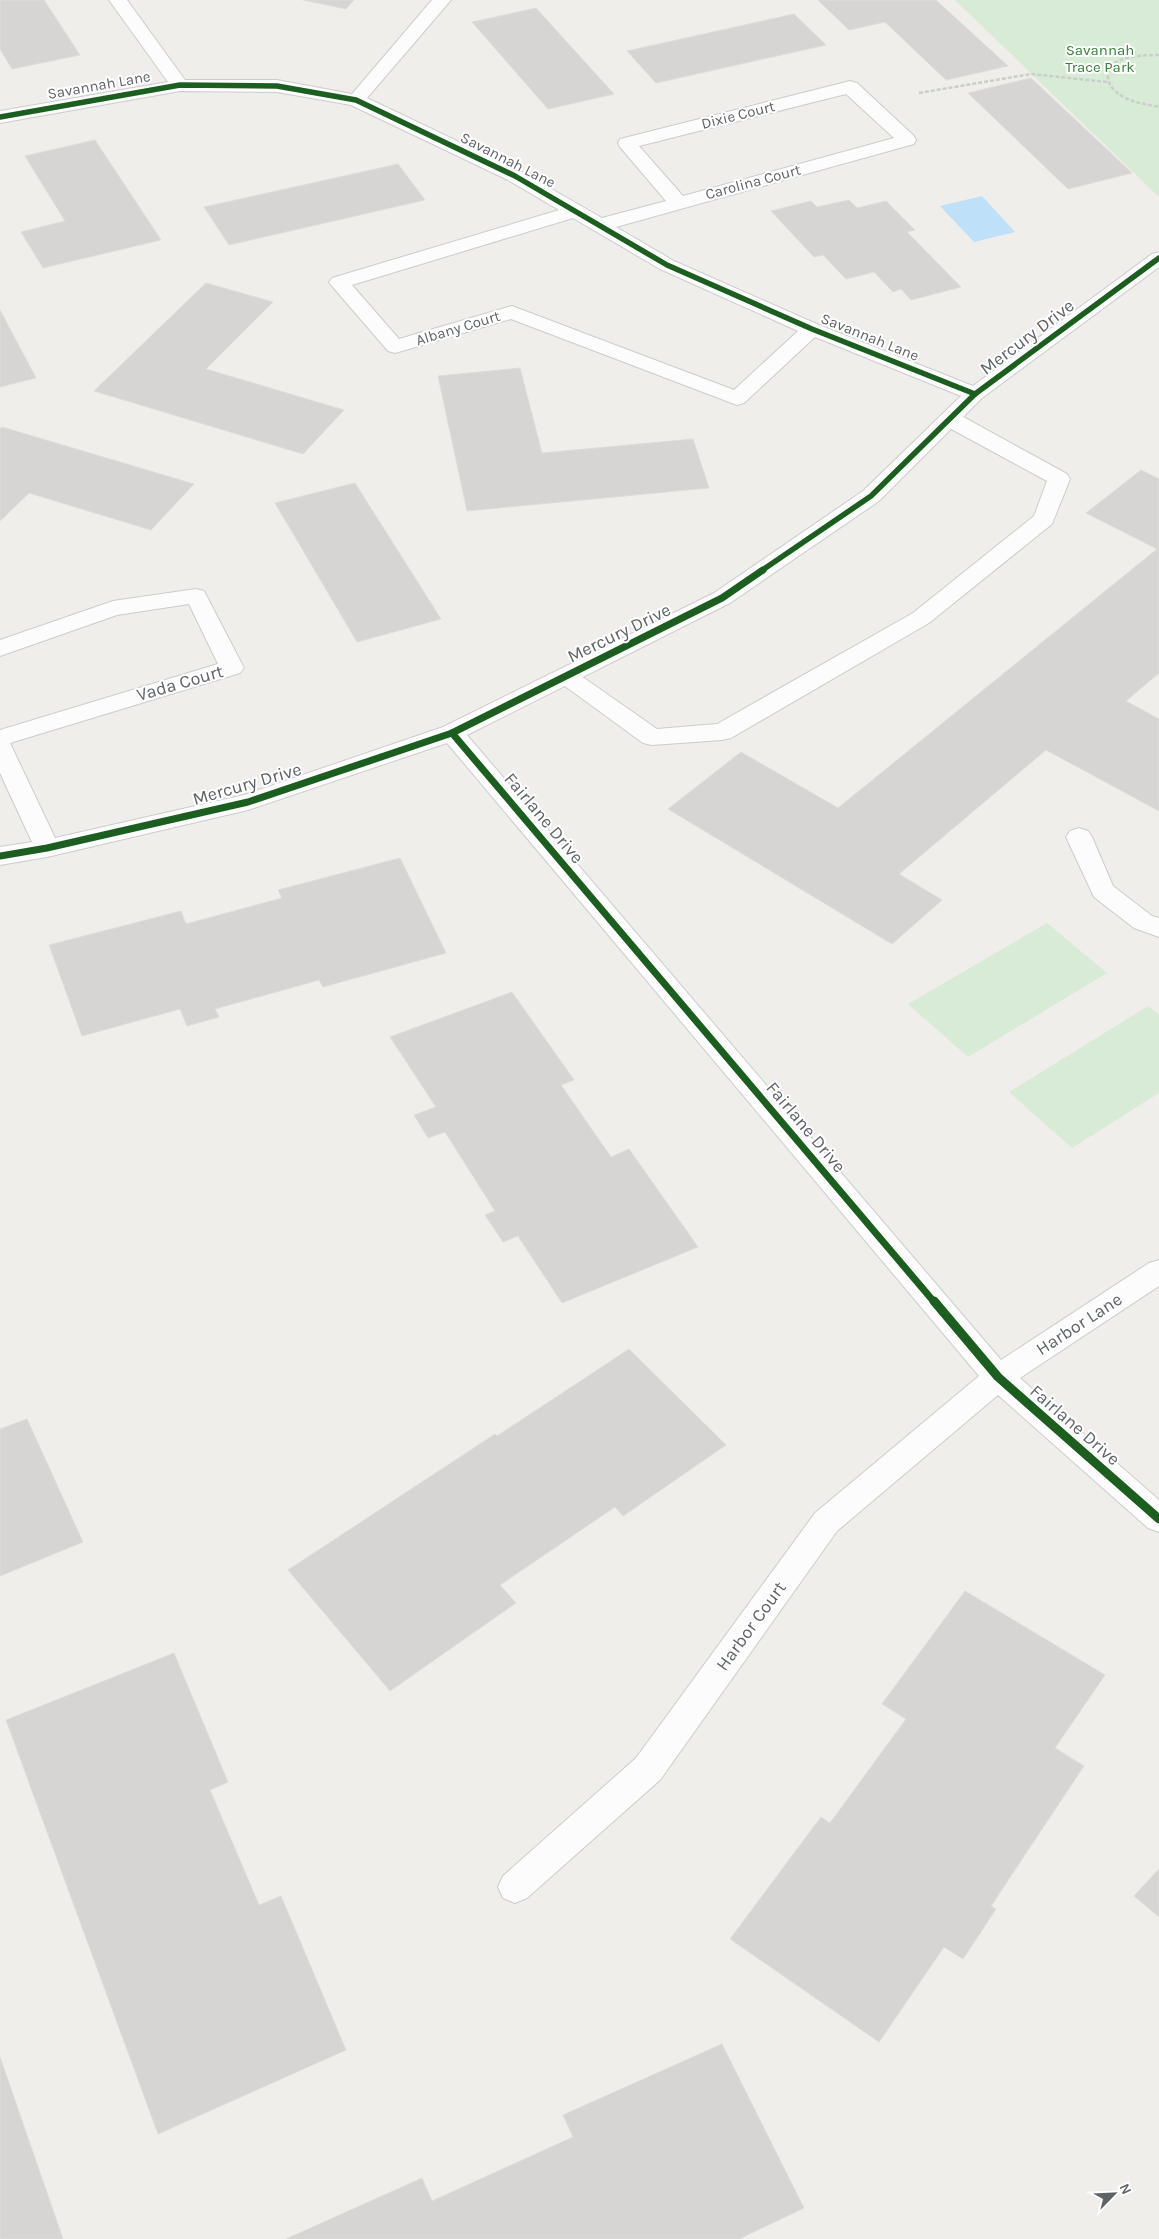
<svg xmlns="http://www.w3.org/2000/svg" width="1159" height="2239" viewBox="0 0 1159 2239" font-family="Karla,sans-serif">
	<style>
		.green { fill: #d8ebd6 }
		.water { fill: #bfe0f9 }
		.building { fill: #d6d5d3; stroke: #deddd9 }
		.lines { fill: none; stroke-linecap: round; stroke-linejoin: round }
		.lane-casing { stroke: #cbcccc; stroke-width: 2 }
		.street-casing { stroke: #cbcccc; stroke-width: 2 }
		.path { stroke: #cacfcc; stroke-width: 2.5; stroke-dasharray: 4 2; stroke-linecap: butt }
		.lane { fill: #fdfcfc; fill-rule: evenodd }
		.street { fill: #fdfcfc; fill-rule: evenodd }
		.cycleway-far2-casing { stroke: #fff; stroke-width: 8 }
		.cycleway-far1-casing { stroke: #fff; stroke-width: 10 }
		.cycleway-casing { stroke: #fff; stroke-width: 12 }
		.cycleway-far2 { stroke: #1b5e20; stroke-width: 5.5 }
		.cycleway-far1 { stroke: #1b5e20; stroke-width: 7 }
		.cycleway { stroke: #1b5e20; stroke-width: 9 }
		.labels { text-anchor: middle; stroke-width: 4; stroke-linejoin: round; paint-order: stroke }
		.far-park-label { font-size: 15px; fill: #348238; stroke: #fff }
		.far-street-label { font-size: 15px; fill: #5f6368; stroke: #fff }
		.street-label { font-size: 18px; fill: #5f6368; stroke: #fff }
	</style>
	<rect width="100%" height="100%" fill="#efeeea"/>
	<g class="green">
		<path d="M955,0H1159V197Z"/>
		<path d="M1047,923L1107,973L968,1057L908,1004Z"/>
		<path d="M1148,1006L1159,1015V1093L1072,1148L1009,1092Z"/>
	</g>
	<path class="water" d="M982,196L1015,232L974,242L940,206Z"/>
	<g class="building">
		<path d="M0,0H44L80,55L12,69L0,49Z"/>
		<path d="M303,0H354L346,9Z"/>
		<path d="M818,0H936L1008,66L946,80L885,22L849,30Z"/>
		<path d="M536,8L614,94L548,109L472,22Z"/>
		<path d="M794,14L826,45L656,83L627,51Z"/>
		<path d="M1031,78L1132,173L1068,189L968,93Z"/>
		<path d="M95,140L161,240L43,268L21,232L65,221L25,156Z"/>
		<path d="M398,164L425,200L229,245L204,207Z"/>
		<path d="M849,200L857,208L886,201L915,230L907,232L961,287L911,300L901,289L893,292L874,272L846,279L823,255L814,257L771,211L811,201L817,207Z"/>
		<path d="M206,283L273,302L206,369L344,410L303,454L94,391Z"/>
		<path d="M0,310L36,378L0,387Z"/>
		<path d="M520,368L542,453L693,439L709,488L467,511L438,376Z"/>
		<path d="M2,427L194,484L151,530L29,493L0,521V429Z"/>
		<path d="M1141,470L1159,479V673L1126,701L1159,719V811L1046,750L899,874L942,900L892,944L668,809L741,752L838,808L1157,549L1086,513Z"/>
		<path d="M355,483L441,619L357,642L275,503Z"/>
		<path d="M400,858L446,953L323,987L319,980L215,1009L219,1017L187,1026L180,1009L82,1036L49,945L181,911L186,924L282,898L278,890Z"/>
		<path d="M512,992L574,1080L561,1085L611,1157L629,1149L698,1247L562,1303L518,1236L503,1242L485,1215L495,1211L445,1132L428,1138L414,1115L436,1107L390,1037Z"/>
		<path d="M629,1349L726,1445L623,1516L615,1507L500,1585L516,1603L390,1691L288,1570L495,1434L497,1436Z"/>
		<path d="M27,1419L83,1542L0,1576V1429Z"/>
		<path d="M965,1591L1105,1675L1055,1748L1084,1766L991,1906L996,1909L963,1959L944,1947L879,2042L730,1939L821,1817L830,1823L906,1719L882,1704Z"/>
		<path d="M174,1653L228,1782L210,1790L259,1905L281,1896L346,2050L158,2134L6,1720Z"/>
		<path d="M1159,1869V1917L1134,1896Z"/>
		<path d="M722,2044L804,2208L739,2239H286L422,2178L432,2201L573,2137L563,2115Z"/>
		<path d="M0,2057L63,2239H0Z"/>
	</g>
	<g class="lines">
		<defs>
			<g id="lane">
				<path d="M950,413L958,414L1067,474L1070,479L1052,524L929,623L731,738L722,740L652,745L643,743L558,681L554,676L558,671L566,668L574,671L657,729L717,724L913,613L1034,516L1047,481L942,424L939,419L942,414Z"/>
				<path d="M1079,828L1088,831L1092,837L1113,886L1152,916L1159,918V937L1134,928L1094,897L1066,837L1070,831Z"/>
			</g>
			<path id="street" d="M109,0H127L185,80H277L352,94L432,0H451L367,98L522,172L602,218L666,201L620,147L618,143L620,139L850,81L857,83L914,136L916,140L914,144L616,227L674,261L819,325L973,386L1152,254L1159,252V267L982,398L879,501L730,603L467,735L1001,1360L1149,1263L1159,1260V1286L1020,1378L1159,1500V1532L1148,1528L998,1395L837,1531L660,1780L527,1898L515,1903L503,1898L498,1887L503,1876L636,1758L815,1513L979,1376L447,743L248,810L47,857L0,865V847L32,842L0,773V730L218,664L189,604L117,615L0,656V640L113,601L196,589L204,591L244,668L240,673L10,743L55,838L244,795L443,727L714,593L863,491L961,396L815,337L744,403L737,405L511,319L402,351L395,353L388,351L332,286L329,282L332,278L559,210L508,180L351,105L277,92L180,91L0,123V111L168,82ZM846,94L894,138L683,196L639,146ZM573,218L660,269L798,331L734,390L512,306L399,339L352,285Z"/>
		</defs>
		<use href="#lane" class="lane-casing"/>
		<use href="#street" class="street-casing"/>
		<g class="path">
			<path d="M1159,55C1145,55 1105,55 1108,78C1109,86 1115,92 1122,96C1133,103 1146,104 1159,107"/>
			<path d="M919,93L1031,74L1107,82"/>
		</g>
		<use href="#lane" class="lane"/>
		<use href="#street" class="street"/>
		<defs>
			<g id="cycleway-far2">
				<path d="M0,117L180,85L277,86L356,100L515,176L667,265L812,329L975,394"/>
				<path d="M761,571L871,496L975,394L1159,258"/>
			</g>
			<g id="cycleway-far1">
				<path d="M452,733L935,1303"/>
				<path d="M0,856L47,848L248,802L452,733L722,598L763,570"/>
			</g>
			<path id="cycleway" d="M934,1301L998,1377L1159,1519"/>
		</defs>
		<use href="#cycleway-far2" class="cycleway-far2-casing"/>
		<use href="#cycleway-far1" class="cycleway-far1-casing"/>
		<use href="#cycleway" class="cycleway-casing"/>
		<use href="#cycleway-far2" class="cycleway-far2"/>
		<use href="#cycleway-far1" class="cycleway-far1"/>
		<use href="#cycleway" class="cycleway"/>
	</g>
	<g class="labels">
		<g class="far-park-label">
			<text x="1100" y="55">Savannah<tspan x="1100" dy="17">Trace Park</tspan></text>
		</g>
		<g class="far-street-label">
			<text transform="translate(99 85) rotate(-10)" y="5">Savannah Lane</text>
			<text transform="translate(738 115) rotate(-14)" y="5">Dixie Court</text>
			<text transform="translate(508 160) rotate(27)" y="5">Savannah Lane</text>
			<text transform="translate(753 182) rotate(-15)" y="5">Carolina Court</text>
			<text transform="translate(458 328) rotate(-17)" y="5">Albany Court</text>
			<text transform="translate(870 337) rotate(22)" y="5">Savannah Lane</text>
		</g>
		<g class="street-label">
			<text transform="translate(1027 337) rotate(-37)" y="6">Mercury Drive</text>
			<text transform="translate(619 633) rotate(-26)" y="6">Mercury Drive</text>
			<text transform="translate(180 683) rotate(-16)" y="6">Vada Court</text>
			<text transform="translate(247 784) rotate(-16)" y="6">Mercury Drive</text>
			<text transform="translate(544 818) rotate(50)" y="6">Fairlane Drive</text>
			<text transform="translate(806 1127) rotate(50)" y="6">Fairlane Drive</text>
			<text transform="translate(1079 1324) rotate(-33)" y="6">Harbor Lane</text>
			<text transform="translate(1075 1425) rotate(41)" y="6">Fairlane Drive</text>
			<text transform="translate(751 1626) rotate(-54)" y="6">Harbor Court</text>
		</g>
	</g>
	<g transform="translate(1114 2194) rotate(66)" stroke="#ffffff" stroke-width="4" paint-order="stroke">
	<path d="M0-4L9 19L0 12L-9 19Z" fill="#5f6368"/>
	<text y="-8" font-size="14" font-weight="bold" text-anchor="middle" fill="#5f6368">N</text>
	</g>
</svg>
